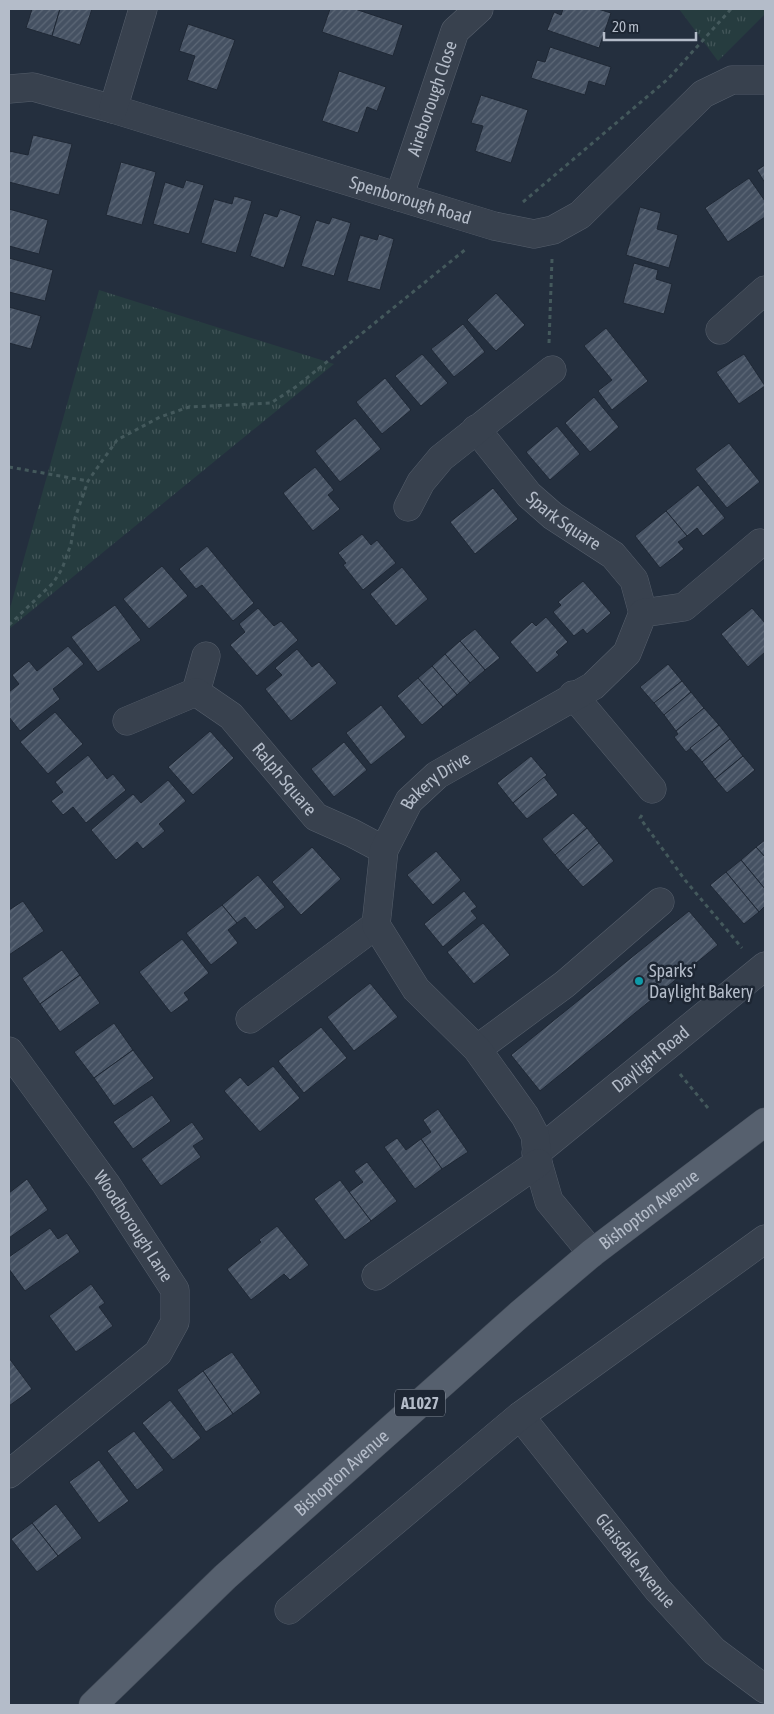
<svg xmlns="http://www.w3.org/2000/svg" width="774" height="1714" viewBox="0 0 774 1714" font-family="'Asap Condensed',sans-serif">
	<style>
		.grass { fill: url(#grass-tufts) }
		.building { fill: url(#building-hatch); stroke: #1f2835 }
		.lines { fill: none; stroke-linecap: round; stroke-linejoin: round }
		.minor-casing { stroke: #565f6c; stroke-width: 29 }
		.primary-casing { stroke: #414a57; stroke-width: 29 }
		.path { stroke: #44595c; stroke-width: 3; stroke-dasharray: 4 4; stroke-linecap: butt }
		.minor { stroke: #38414e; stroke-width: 28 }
		.primary { stroke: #56606e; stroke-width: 28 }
		.culture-dot { fill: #0f9aa8; stroke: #1d2633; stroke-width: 2 }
		.labels { text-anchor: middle; stroke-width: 5; stroke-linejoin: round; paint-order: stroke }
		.shield { fill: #1d2633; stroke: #878f9c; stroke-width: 1 }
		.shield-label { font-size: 16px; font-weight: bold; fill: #b4bcc9 }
		.street-label { font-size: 18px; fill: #b4bcc9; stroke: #1d2633 }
		.poi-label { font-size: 18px; fill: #b4bcc9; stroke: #1d2633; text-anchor: start }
	</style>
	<defs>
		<pattern id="grass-tufts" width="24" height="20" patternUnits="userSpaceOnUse" patternTransform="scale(1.25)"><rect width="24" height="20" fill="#263c3f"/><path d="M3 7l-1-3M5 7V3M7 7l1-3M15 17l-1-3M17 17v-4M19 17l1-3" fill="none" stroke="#435659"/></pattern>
		<pattern id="building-hatch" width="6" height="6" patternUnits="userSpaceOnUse" patternTransform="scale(1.25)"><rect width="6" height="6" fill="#455162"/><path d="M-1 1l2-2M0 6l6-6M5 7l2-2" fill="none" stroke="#5d6877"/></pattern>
	</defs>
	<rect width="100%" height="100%" fill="#242f3e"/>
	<g class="grass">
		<path d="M679,9H765V14L718,61Z"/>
		<path d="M99,290L334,364L9,629V612Z"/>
	</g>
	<g class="building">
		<path d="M32,9H60L52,36L26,28Z"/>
		<path d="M60,9H92L80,45L52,36Z"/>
		<path d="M330,9H355L403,25L393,56L322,32Z"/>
		<path d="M563,9H598L611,13L599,48L547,30L554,12L561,15Z"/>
		<path d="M188,24L235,40L217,90L187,80L195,56L179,51Z"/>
		<path d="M550,47L611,67L605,86L589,81L585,95L531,78L537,60L545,62Z"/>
		<path d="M339,71L386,87L377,111L367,107L358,133L322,121Z"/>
		<path d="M481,95L528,110L511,163L475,151L483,126L471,123Z"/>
		<path d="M33,135L72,144L59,195L9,182V151L28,155Z"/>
		<path d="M121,162L156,172L142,225L106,215Z"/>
		<path d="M765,165V183L757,170Z"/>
		<path d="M749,178L765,201V217L728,242L705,208Z"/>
		<path d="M186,180L204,185L189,234L153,224L165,182L183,188Z"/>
		<path d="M234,196L252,201L236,253L201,243L214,199L232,204Z"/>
		<path d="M640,207L661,213L657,229L678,235L669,268L626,255Z"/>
		<path d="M9,209L48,220L39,254L9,246Z"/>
		<path d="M280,209L301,216L284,268L250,256L264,213L277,217Z"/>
		<path d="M332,217L351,223L334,276L301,266L316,220L329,224Z"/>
		<path d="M379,234L394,239L380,290L347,281L360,235L377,240Z"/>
		<path d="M9,258L53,270L45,301L9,292Z"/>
		<path d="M634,263L658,270L656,279L672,284L664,314L623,303Z"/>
		<path d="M496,293L525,325L496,351L467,320Z"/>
		<path d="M9,307L41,316L31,349L9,343Z"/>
		<path d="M463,324L485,352L454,377L431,349Z"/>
		<path d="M606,328L648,381L612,410L598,391L612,380L584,346Z"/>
		<path d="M422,354L448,383L421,406L395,376Z"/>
		<path d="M744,354L765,386L739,404L716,372Z"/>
		<path d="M385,378L411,410L382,434L356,402Z"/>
		<path d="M594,397L619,427L590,452L565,423Z"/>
		<path d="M355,418L381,449L340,482L315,451Z"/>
		<path d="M557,426L580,454L550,480L526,452Z"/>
		<path d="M729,443L760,482L727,508L695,469Z"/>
		<path d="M315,467L334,490L328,495L340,509L313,531L283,493Z"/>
		<path d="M698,485L725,518L703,536L697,528L687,536L666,511Z"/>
		<path d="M493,488L518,519L475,554L450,522Z"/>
		<path d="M666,511L687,536L678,542L684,549L660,568L635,536Z"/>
		<path d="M362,534L371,545L377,540L396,563L363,590L343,565L346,563L338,553Z"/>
		<path d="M207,546L254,603L233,621L202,585L196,589L179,569Z"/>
		<path d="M162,566L188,596L149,629L123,599Z"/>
		<path d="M402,567L428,599L396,626L370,594Z"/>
		<path d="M583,581L611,613L587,634L583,629L574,636L553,612L561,605L558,602Z"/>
		<path d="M115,605L141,640L98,672L71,637Z"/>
		<path d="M258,608L274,626L281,621L298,640L257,676L230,645L245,632L239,624Z"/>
		<path d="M752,608L765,623V652L748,667L721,634Z"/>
		<path d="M546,617L568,642L556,652L559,655L537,673L510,642L532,622L536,626Z"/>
		<path d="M475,629L500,658L485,670L460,641Z"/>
		<path d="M460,641L485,670L470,683L445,654Z"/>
		<path d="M68,646L84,664L53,689L60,699L20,731L9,717V692L19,684L12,675L29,661L37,671Z"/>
		<path d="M297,649L312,667L319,662L337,683L291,721L265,689L282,675L275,668Z"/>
		<path d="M445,654L470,683L457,695L432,666Z"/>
		<path d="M668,664L682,681L654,703L640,687Z"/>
		<path d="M432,666L457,695L443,707L418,678Z"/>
		<path d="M418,678L443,707L422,725L397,696Z"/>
		<path d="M682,681L691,692L664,715L654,703Z"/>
		<path d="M691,692L704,708L676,731L664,715Z"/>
		<path d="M381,705L406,737L371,765L346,733Z"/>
		<path d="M704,708L719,725L686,752L674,737L678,734L676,731Z"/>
		<path d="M55,712L83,744L48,774L20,742Z"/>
		<path d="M719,725L730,739L702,762L690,748Z"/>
		<path d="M210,731L234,758L193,795L168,767Z"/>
		<path d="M730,739L743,756L715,779L702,762Z"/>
		<path d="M344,742L367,770L334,797L311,769Z"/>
		<path d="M88,755L107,779L113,774L126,790L86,823L73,807L63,815L51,801L63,792L55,782Z"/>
		<path d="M531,756L547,775L513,803L497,783Z"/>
		<path d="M743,756L755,770L727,793L715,779Z"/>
		<path d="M544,777L558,795L527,819L513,803Z"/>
		<path d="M168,780L186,801L159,824L165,831L143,849L137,842L116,860L91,830L133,794L141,803Z"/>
		<path d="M573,813L587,828L555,855L542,839Z"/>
		<path d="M587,828L599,843L568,870L555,855Z"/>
		<path d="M765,840V857L756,847Z"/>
		<path d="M599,843L614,861L583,887L568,870Z"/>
		<path d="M312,847L341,879L301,915L272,882Z"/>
		<path d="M756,847L765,857V889L741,860Z"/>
		<path d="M436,851L461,880L433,905L407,875Z"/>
		<path d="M741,860L765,889V906L759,912L726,872Z"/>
		<path d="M726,872L759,912L744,924L710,885Z"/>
		<path d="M258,875L285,907L256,930L245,917L237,923L222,905Z"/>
		<path d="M464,891L477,907L471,911L477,918L443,947L424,924Z"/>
		<path d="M23,901L44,931L9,955V910Z"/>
		<path d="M222,905L237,923L228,930L238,943L211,965L186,933Z"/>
		<path d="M689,911L718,945L540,1091L511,1055Z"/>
		<path d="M483,923L510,955L474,984L447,952Z"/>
		<path d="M182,939L209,973L184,993L189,1000L171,1013L139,972Z"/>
		<path d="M62,950L80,975L40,1004L22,978Z"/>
		<path d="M80,975L100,1003L60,1032L40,1004Z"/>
		<path d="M370,983L398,1017L354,1051L327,1017Z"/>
		<path d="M114,1023L133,1050L94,1078L74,1052Z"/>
		<path d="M321,1027L347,1058L304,1093L278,1061Z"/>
		<path d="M133,1050L154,1078L114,1106L94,1078Z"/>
		<path d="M273,1066L300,1098L260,1132L224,1091L240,1077L248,1086Z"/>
		<path d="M152,1095L171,1121L133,1149L113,1122Z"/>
		<path d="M438,1109L468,1152L442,1169L421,1139L431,1132L423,1120Z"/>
		<path d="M192,1122L204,1139L193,1146L201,1157L161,1186L141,1159Z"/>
		<path d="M397,1138L406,1150L421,1139L442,1169L415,1189L384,1147Z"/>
		<path d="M367,1162L397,1201L371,1221L349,1192L363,1182L354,1171Z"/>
		<path d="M27,1179L48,1210L9,1238V1193Z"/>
		<path d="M340,1180L371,1221L345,1240L314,1199Z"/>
		<path d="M277,1226L309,1265L290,1280L284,1274L251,1300L227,1269L261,1242L259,1240Z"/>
		<path d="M50,1228L58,1239L67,1233L80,1252L25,1291L9,1269V1257Z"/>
		<path d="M91,1284L105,1303L99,1307L113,1326L76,1352L49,1316Z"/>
		<path d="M232,1352L261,1393L233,1414L203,1371Z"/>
		<path d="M9,1358L32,1389L9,1406Z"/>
		<path d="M203,1371L233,1414L206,1432L177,1390Z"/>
		<path d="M170,1400L201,1438L173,1460L142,1423Z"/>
		<path d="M134,1431L164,1470L137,1490L107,1451Z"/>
		<path d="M99,1460L129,1501L99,1523L69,1482Z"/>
		<path d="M56,1504L82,1538L58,1556L32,1523Z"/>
		<path d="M32,1523L58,1556L37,1572L11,1539Z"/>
	</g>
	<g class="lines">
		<defs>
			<g id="minor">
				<path id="s1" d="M9,89L33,87L113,109L494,226L534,234L553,230L580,215L703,94L732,80H765"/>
				<path d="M113,109L143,9"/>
				<path id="s2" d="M399,197L455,31L479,9"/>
				<path d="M720,330L765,290"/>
				<path id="s3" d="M476,429L529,495L553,516L613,555L634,580L643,613"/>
				<path d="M408,507L421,482L441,458L552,370"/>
				<path d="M196,692L206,656"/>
				<path d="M573,695L652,789"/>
				<path id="s4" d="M127,721L196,692L231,716L316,817L352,833L384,850"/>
				<path d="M250,1019L376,925"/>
				<path d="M477,1049L565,984L660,902"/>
				<path id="s5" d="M9,1051L106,1184L175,1290V1322L158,1353L9,1474"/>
				<path id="s6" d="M536,1153L765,966"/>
				<path id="s7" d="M592,1253L549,1201L538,1163L535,1135L525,1116L477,1049L416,989L376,925L384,850L409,801L437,775L593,686L627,653L643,613L684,607L760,543"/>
				<path d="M376,1276L538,1163"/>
				<path id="s8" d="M520,1416L658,1590L714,1651L765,1689"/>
				<path d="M289,1610L520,1416L765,1239"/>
			</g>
			<g id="primary">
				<path id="s9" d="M93,1705L225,1577L520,1314L592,1253L765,1122"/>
			</g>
		</defs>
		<use href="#minor" class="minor-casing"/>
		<use href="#primary" class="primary-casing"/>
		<g class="path">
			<path d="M523,202L668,79L731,9"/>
			<path d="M549,343L552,259"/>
			<path d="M9,467L88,481"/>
			<path d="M9,625L53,583L62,569L71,544L75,518L88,481L117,440L160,417L189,407L271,403L297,386L466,249"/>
			<path d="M642,815L640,818L685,880L742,948"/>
			<path d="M680,1074L708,1108"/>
		</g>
		<use href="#minor" class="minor"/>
		<use href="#primary" class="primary"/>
	</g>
	<circle class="culture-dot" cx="639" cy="981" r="5"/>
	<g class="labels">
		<rect class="shield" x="395" y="1389.5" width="50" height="27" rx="4"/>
		<g class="shield-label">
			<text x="420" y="1409">A1027</text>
		</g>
		<g class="street-label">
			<text dy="6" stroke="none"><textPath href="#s2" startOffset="104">Aireborough Close</textPath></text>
			<text dy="6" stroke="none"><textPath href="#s1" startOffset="418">Spenborough Road</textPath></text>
			<text dy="6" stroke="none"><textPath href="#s3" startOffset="128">Spark Square</textPath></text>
			<text dy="6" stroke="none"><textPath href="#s4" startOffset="200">Ralph Square</textPath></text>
			<text dy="6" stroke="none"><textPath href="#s7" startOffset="564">Bakery Drive</textPath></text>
			<text dy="6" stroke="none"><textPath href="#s6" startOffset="148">Daylight Road</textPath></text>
			<text dy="6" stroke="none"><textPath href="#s9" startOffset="745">Bishopton Avenue</textPath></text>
			<text dy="6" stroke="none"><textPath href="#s5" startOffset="215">Woodborough Lane</textPath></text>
			<text dy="6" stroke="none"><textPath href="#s9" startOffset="340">Bishopton Avenue</textPath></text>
			<text dy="6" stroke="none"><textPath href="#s8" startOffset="185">Glaisdale Avenue</textPath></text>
		</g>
		<g class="poi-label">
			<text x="649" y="977">Sparks'<tspan x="649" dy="21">Daylight Bakery</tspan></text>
		</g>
	</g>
	<rect width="774" height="1714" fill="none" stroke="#b4bcc9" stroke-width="20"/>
	<path d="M604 32v8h92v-8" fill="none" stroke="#b4bcc9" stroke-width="2.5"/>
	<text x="612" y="32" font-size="15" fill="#b4bcc9" stroke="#1d2633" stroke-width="4" paint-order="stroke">20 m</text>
</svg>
